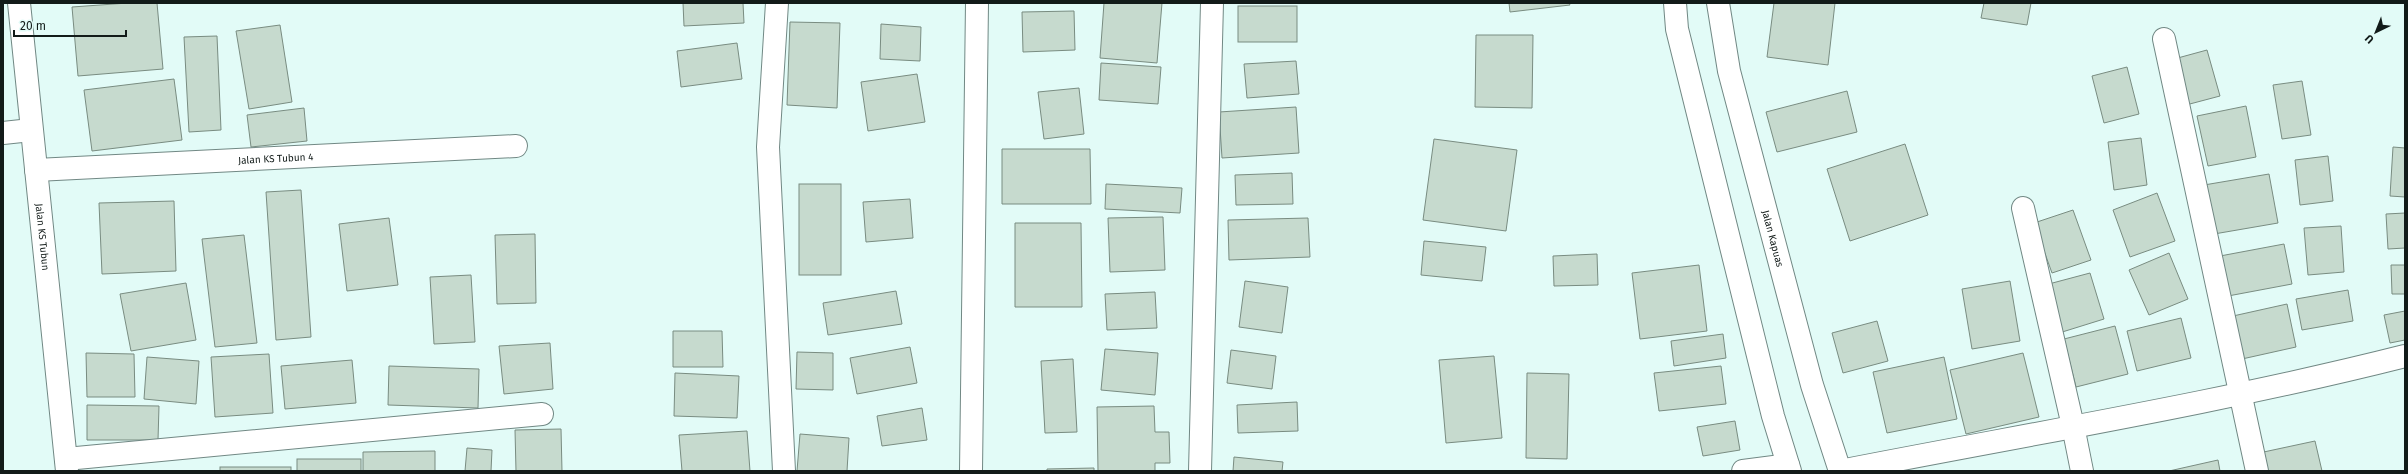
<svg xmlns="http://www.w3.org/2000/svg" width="2408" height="474" viewBox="0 0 2408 474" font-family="'Fira Sans',sans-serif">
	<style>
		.building { fill: #c6dace; stroke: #798c81 }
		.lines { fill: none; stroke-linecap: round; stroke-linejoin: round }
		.minor-casing { stroke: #718884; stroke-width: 24 }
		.tertiary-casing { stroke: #718884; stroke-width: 24 }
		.minor { stroke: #fff; stroke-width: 22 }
		.tertiary { stroke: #fff; stroke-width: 22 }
		.labels { text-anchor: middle; stroke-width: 3; stroke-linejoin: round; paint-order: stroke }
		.street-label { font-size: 10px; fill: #121b19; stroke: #e2fbf7 }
	</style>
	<rect width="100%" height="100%" fill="#e2fbf7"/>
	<g class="building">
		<path d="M128,3H157L163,69L78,76L72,7Z"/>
		<path d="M683,3H743L744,23L684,26Z"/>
		<path d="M1104,3H1162L1157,63L1100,58Z"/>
		<path d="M1509,3H1569L1570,5L1510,12Z"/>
		<path d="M1774,3H1835L1828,65L1767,57Z"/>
		<path d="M1984,3H2031L2027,25L1981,18Z"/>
		<rect x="1238" y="6" width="59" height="36"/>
		<path d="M1074,11L1075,50L1023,52L1022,12Z"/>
		<path d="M790,22L840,23L837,108L787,105Z"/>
		<path d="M881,24L921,27L920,61L880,59Z"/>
		<path d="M280,25L292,102L249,109L236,31Z"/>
		<path d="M1476,35H1533L1532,108L1475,107Z"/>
		<path d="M217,36L221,130L189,132L184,37Z"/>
		<path d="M737,43L742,79L681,87L677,51Z"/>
		<path d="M2207,50L2220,96L2186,105L2174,59Z"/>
		<path d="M1296,61L1299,94L1247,98L1244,64Z"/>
		<path d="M1101,63L1161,67L1158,104L1099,100Z"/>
		<path d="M2127,67L2139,114L2104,123L2092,76Z"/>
		<path d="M917,74L925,122L868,131L861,82Z"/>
		<path d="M174,79L182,140L92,151L84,90Z"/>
		<path d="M2302,81L2311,135L2282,139L2273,85Z"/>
		<path d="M1079,88L1084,134L1044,139L1038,92Z"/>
		<path d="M1847,91L1857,132L1777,152L1766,112Z"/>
		<path d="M2246,106L2256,157L2208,166L2197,116Z"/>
		<path d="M1296,107L1299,153L1222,158L1219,112Z"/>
		<path d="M304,108L307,141L251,147L247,115Z"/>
		<path d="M2141,138L2147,185L2114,190L2108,142Z"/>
		<path d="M1434,139L1517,150L1506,231L1423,220Z"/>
		<path d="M1905,144L1928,215L1850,241L1827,169Z"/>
		<path d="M2393,147L2405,148V197L2390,196Z"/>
		<path d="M1002,149H1090L1091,204H1002Z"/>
		<path d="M2328,156L2333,201L2300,205L2295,160Z"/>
		<path d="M1292,173L1293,204L1236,205L1235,175Z"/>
		<path d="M2269,174L2278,223L2214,234L2204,185Z"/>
		<rect x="799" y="184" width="42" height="91"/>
		<path d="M1106,184L1182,188L1180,213L1105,209Z"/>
		<path d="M301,190L311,337L276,340L266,192Z"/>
		<path d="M2157,193L2175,241L2130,257L2113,210Z"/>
		<path d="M910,199L913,238L866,242L863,202Z"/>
		<path d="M174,201L176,271L102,274L99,203Z"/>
		<path d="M2073,210L2091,260L2052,273L2034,223Z"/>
		<path d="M2405,213V248L2388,249L2386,214Z"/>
		<path d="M1163,217L1165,270L1110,272L1108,218Z"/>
		<path d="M389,218L398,285L347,291L339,224Z"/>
		<path d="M1308,218L1310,257L1229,260L1228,220Z"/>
		<path d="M1015,223H1081L1082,307H1015Z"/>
		<path d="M2341,226L2344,272L2308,275L2304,228Z"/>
		<path d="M535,234L536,303L497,304L495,235Z"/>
		<path d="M244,235L257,343L215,347L202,239Z"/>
		<path d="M1424,241L1486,247L1482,281L1421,275Z"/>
		<path d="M2284,244L2292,284L2228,296L2220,256Z"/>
		<path d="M2169,253L2188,299L2149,315L2129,270Z"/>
		<path d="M1597,254L1598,285L1554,286L1553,256Z"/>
		<path d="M1699,265L1707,331L1640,339L1632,273Z"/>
		<path d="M2391,265H2405V294H2392Z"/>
		<path d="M2090,273L2104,319L2059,333L2045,285Z"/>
		<path d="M471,275L475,342L434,344L430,277Z"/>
		<path d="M1245,281L1288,287L1282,333L1239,327Z"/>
		<path d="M2010,281L2020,341L1972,349L1962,289Z"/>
		<path d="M186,283L196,340L131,351L120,294Z"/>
		<path d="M2348,290L2353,321L2302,330L2296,299Z"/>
		<path d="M896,291L902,324L828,335L823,303Z"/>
		<path d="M1155,292L1157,328L1107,330L1105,294Z"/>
		<path d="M2287,304L2296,347L2242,359L2233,316Z"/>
		<path d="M2405,311V340L2390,343L2384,315Z"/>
		<path d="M2181,318L2191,358L2137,371L2127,331Z"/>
		<path d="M1877,321L1888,361L1843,373L1832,333Z"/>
		<path d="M2115,326L2128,374L2076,387L2064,339Z"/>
		<path d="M673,331H722L723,367H673Z"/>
		<path d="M1723,334L1726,358L1674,366L1671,341Z"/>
		<path d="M550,343L553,389L504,394L499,346Z"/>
		<path d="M910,347L917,383L857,394L850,358Z"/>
		<path d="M1105,349L1158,353L1155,395L1101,390Z"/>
		<path d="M1231,350L1276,356L1272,389L1227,383Z"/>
		<path d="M797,352L833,353V390L796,389Z"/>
		<path d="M86,353L134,354L135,397H87Z"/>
		<path d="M2023,353L2039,417L1966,434L1950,370Z"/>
		<path d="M269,354L273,413L215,417L211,357Z"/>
		<path d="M1494,356L1502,438L1446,443L1439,360Z"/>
		<path d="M147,357L199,361L196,404L144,399Z"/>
		<path d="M1944,357L1957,419L1887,433L1873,372Z"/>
		<path d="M1073,359L1077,432L1045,433L1041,361Z"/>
		<path d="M352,360L356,403L285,409L281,366Z"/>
		<path d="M389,366L479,369L478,408L388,405Z"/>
		<path d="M1721,366L1726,404L1659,411L1654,373Z"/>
		<path d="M675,373L739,376L737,418L674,416Z"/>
		<path d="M1527,373L1569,374L1567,459L1526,458Z"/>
		<path d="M1297,402L1298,431L1238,433L1237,405Z"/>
		<path d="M87,405L159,406L158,440H87Z"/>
		<path d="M1154,406L1155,432H1169L1170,463H1155V471H1098L1097,407Z"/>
		<path d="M922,408L927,440L882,446L877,416Z"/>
		<path d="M1735,421L1740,450L1703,456L1697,427Z"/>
		<path d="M561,429L562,471H516L515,430Z"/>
		<path d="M747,431L750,471H682L679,435Z"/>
		<path d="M800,434L849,438L847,471H797Z"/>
		<path d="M2315,441L2322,471H2263L2259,453Z"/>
		<path d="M467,448L492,450L491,471H465Z"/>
		<path d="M435,451V471H363V452Z"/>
		<path d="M1234,457L1283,462L1282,471H1233Z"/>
		<rect x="297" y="459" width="64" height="12"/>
		<path d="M2218,460L2220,471H2169Z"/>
		<rect x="220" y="467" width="71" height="4"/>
		<path d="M1094,468V471H1047V469Z"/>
	</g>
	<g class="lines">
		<defs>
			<g id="minor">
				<path id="s1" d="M19,3L67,471"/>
				<path d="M777,3L768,147L784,471"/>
				<path d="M2164,39L2257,471"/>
				<path d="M3,133L31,130"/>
				<path id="s2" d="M36,170L516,146"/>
				<path d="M2023,208L2073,426L2082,471"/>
				<path d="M66,459L542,414"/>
				<path d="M971,471L977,3"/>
				<path d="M1200,471L1212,3"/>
				<path d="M1743,471L1788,465"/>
				<path d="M1840,471C2029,434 2219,403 2405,356"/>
			</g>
			<g id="tertiary">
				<path d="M1675,3L1677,29L1773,416L1790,471"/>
				<path id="s3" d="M1718,3L1729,71L1812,385L1840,471"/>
			</g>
		</defs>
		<use href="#minor" class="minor-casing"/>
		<use href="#tertiary" class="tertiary-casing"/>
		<use href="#minor" class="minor"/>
		<use href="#tertiary" class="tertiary"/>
	</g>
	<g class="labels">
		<g class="street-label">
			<text dy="4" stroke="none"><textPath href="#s2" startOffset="240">Jalan KS Tubun 4</textPath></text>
			<text dy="4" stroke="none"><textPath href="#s1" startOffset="235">Jalan KS Tubun</textPath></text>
			<text dy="4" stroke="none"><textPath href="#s3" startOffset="242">Jalan Kapuas</textPath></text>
		</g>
	</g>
	<rect width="2408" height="474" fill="none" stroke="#121b19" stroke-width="8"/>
	<g transform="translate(2376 32) rotate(223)" stroke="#e2fbf7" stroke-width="3" paint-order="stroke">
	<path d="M0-3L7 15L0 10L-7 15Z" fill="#121b19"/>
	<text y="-6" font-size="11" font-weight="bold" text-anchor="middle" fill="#121b19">U</text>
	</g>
	<path d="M14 30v6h112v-6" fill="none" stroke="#121b19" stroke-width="2"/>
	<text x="20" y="30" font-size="12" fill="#121b19" stroke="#e2fbf7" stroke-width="3" paint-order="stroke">20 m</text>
</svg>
